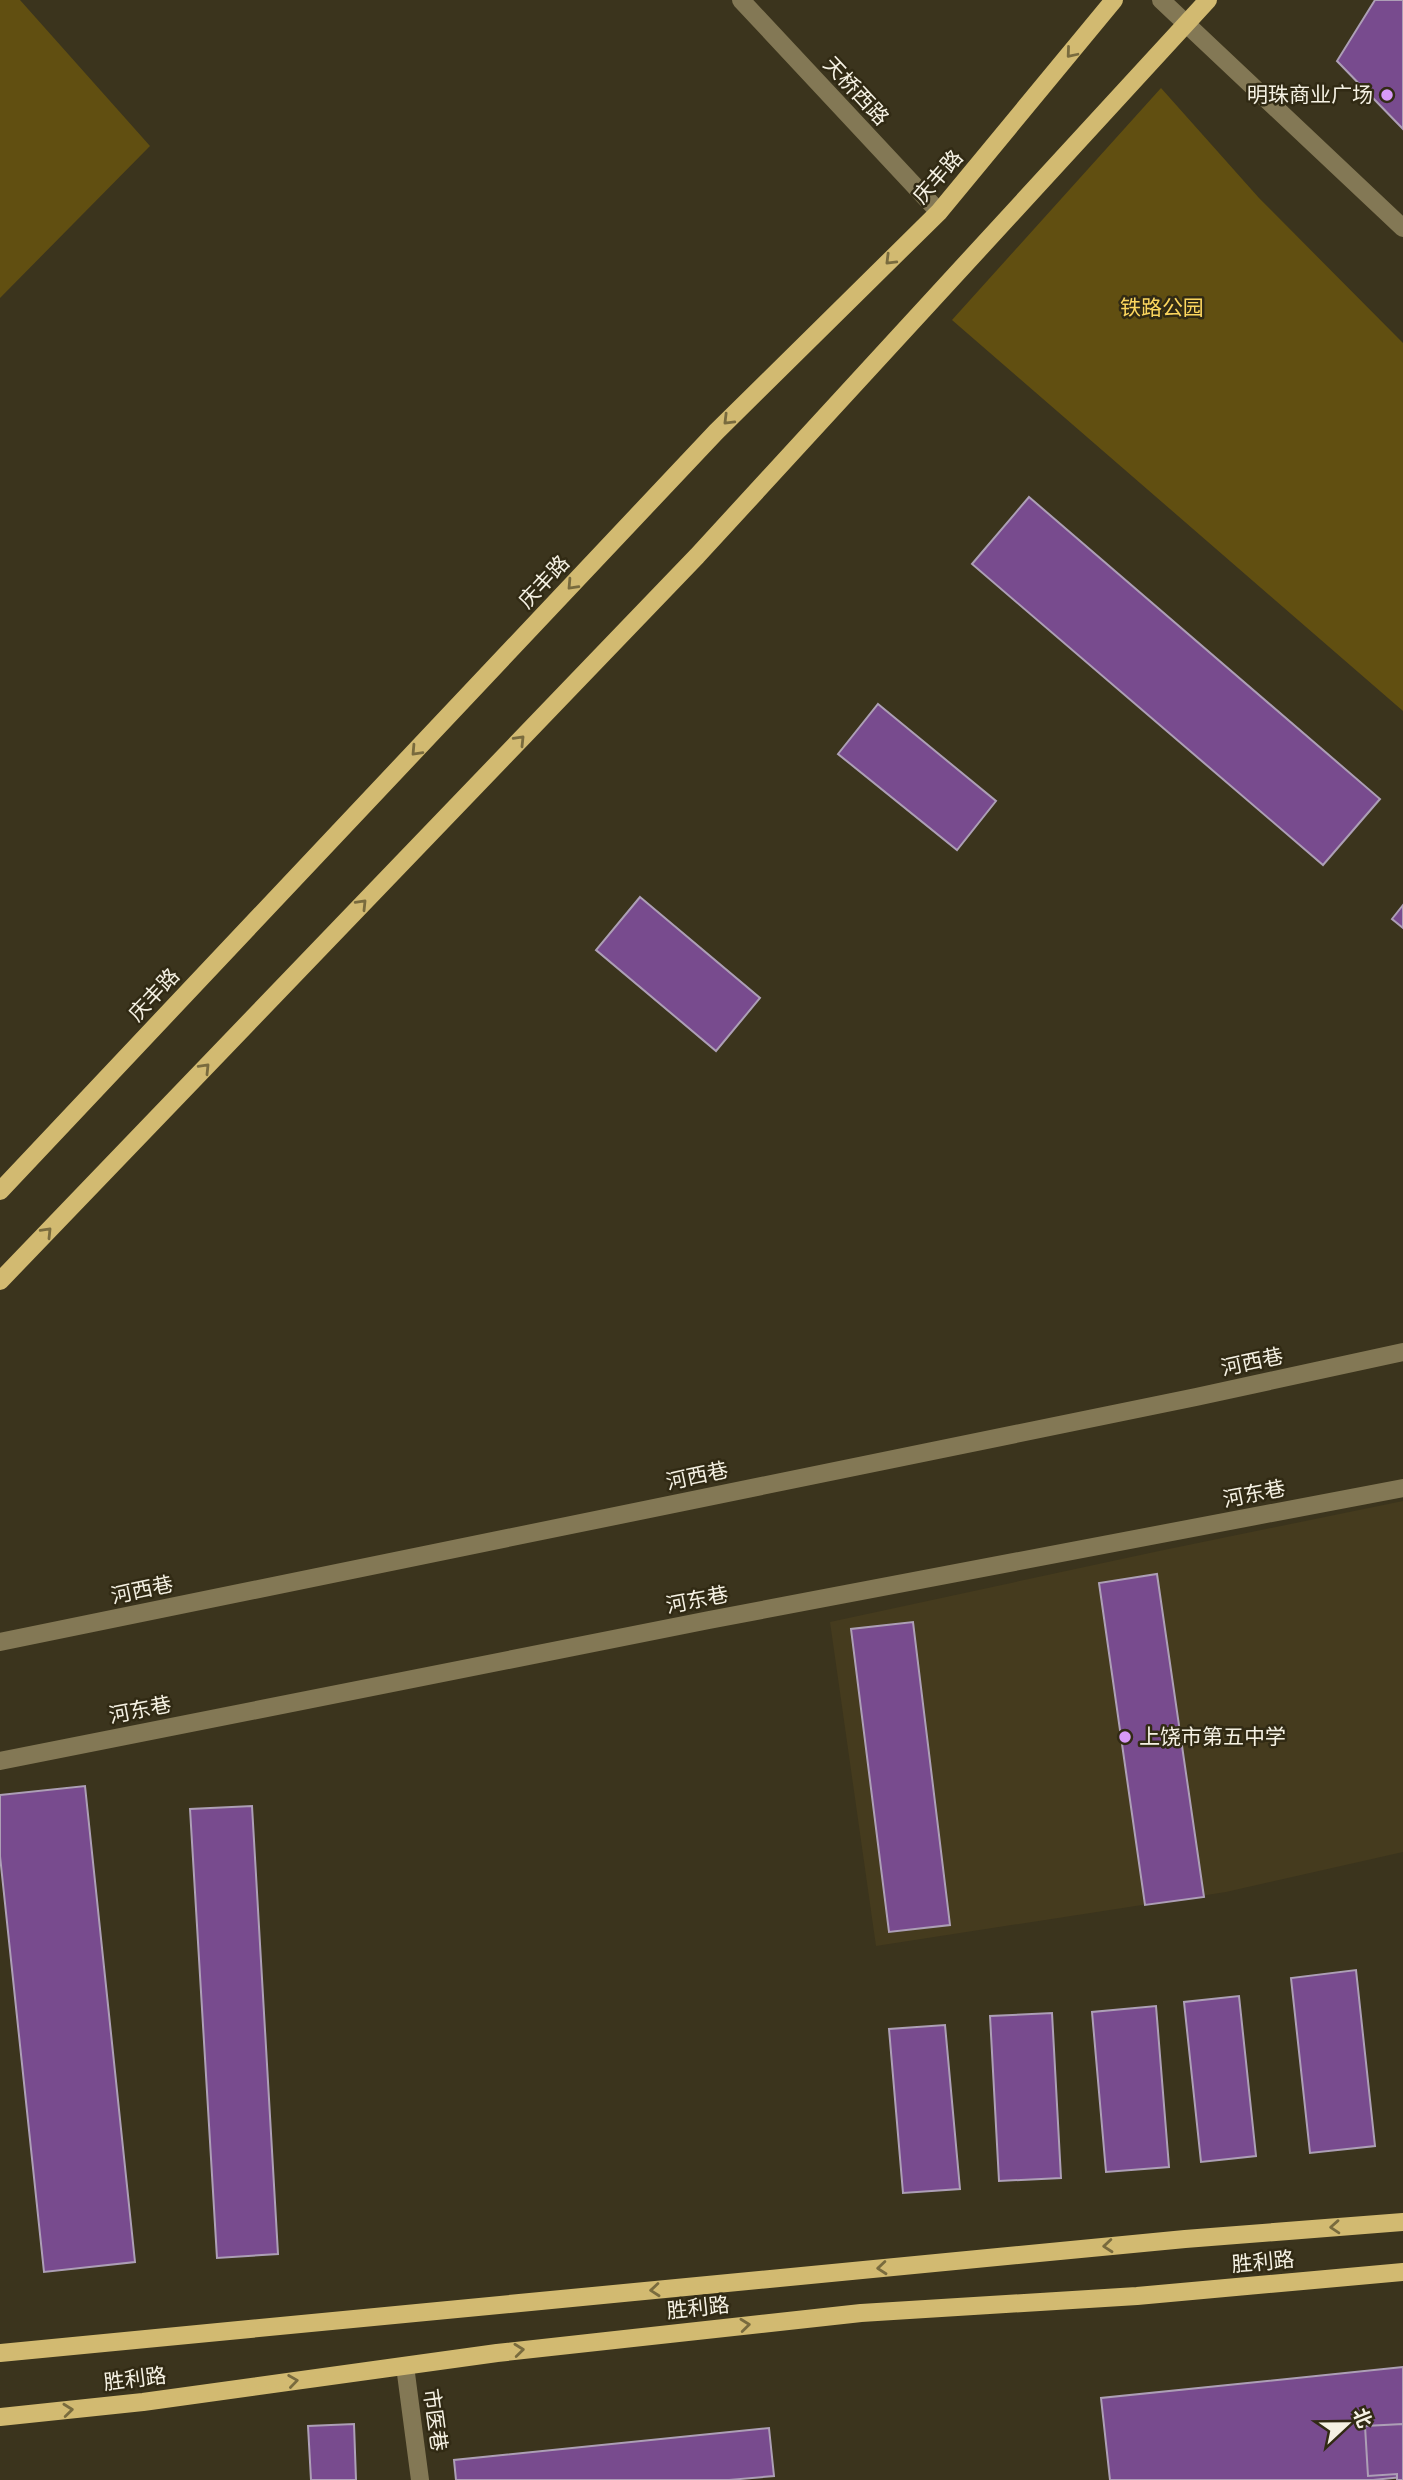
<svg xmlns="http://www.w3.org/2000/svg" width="1403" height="2480" viewBox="0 0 1403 2480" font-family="Manrope,'Noto Sans SC',sans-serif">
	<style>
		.built { fill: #453b1e }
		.green { fill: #614f11 }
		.building { fill: #784b8e; stroke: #ad9fb6; stroke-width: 2 }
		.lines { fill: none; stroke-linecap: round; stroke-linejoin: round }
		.minor { stroke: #837855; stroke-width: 18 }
		.major { stroke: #d2ba71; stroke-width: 18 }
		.oneway { stroke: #796b3e }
		.poi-dot { fill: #d89af8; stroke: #312a14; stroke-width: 2.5 }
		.labels { text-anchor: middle; stroke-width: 5; stroke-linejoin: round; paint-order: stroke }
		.street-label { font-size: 21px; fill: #f5f1e3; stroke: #312a14 }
		.poi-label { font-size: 21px; fill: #f5f1e3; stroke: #312a14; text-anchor: end }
		.park-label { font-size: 21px; fill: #fcd65e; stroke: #312a14 }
	</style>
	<rect width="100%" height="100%" fill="#3b341d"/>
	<path class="built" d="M1403,1501V1852L1226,1892L876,1946L830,1622L1159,1551Z"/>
	<g class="green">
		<path d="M0,0H20L150,146L0,298Z"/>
		<path d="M1161,88L1259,198L1403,343V711L952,320Z"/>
	</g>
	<g class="building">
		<path d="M1375,0H1403V129L1337,61Z"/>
		<path d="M1029,497L1380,799L1323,865L972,564Z"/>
		<path d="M878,704L996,801L957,850L838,754Z"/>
		<path d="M640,897L760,998L716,1051L596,950Z"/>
		<path d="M1403,905V928L1392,919Z"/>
		<path d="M1157,1574L1204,1897L1145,1905L1099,1583Z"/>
		<path d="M913,1622L950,1925L889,1932L851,1629Z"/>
		<path d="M85,1786L135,2262L44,2272L0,1856V1795Z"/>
		<path d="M252,1806L278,2254L217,2258L190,1809Z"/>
		<path d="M1356,1970L1375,2146L1310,2153L1291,1978Z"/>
		<path d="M1239,1996L1256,2156L1201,2162L1184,2002Z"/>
		<path d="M1156,2006L1169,2167L1106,2172L1092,2012Z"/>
		<path d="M1052,2013L1061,2178L999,2181L990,2016Z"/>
		<path d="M945,2025L960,2189L903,2193L889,2029Z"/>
		<path d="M1403,2367V2477L1373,2480H1110L1101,2398Z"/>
		<path d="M354,2424L356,2480H311L308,2426Z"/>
		<path d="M1403,2424V2480H1397V2474L1368,2476L1365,2426Z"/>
		<path d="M769,2428L774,2476L729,2480H456L454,2460Z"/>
	</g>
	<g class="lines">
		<g class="minor">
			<path d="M741,0L939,212"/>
			<path d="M1161,0L1403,228"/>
			<path d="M0,1642L1196,1397L1403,1352"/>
			<path d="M0,1761L709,1620L1403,1488"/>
			<path d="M405,2366L420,2480"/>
		</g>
		<g class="major">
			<path d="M0,1191L716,432L939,212L1114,0"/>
			<path d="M0,1281L697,556L1208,0"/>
			<path d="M0,2353L1185,2239L1403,2222"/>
			<path d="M0,2417L143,2402L497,2353L861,2313L1137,2296L1403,2272"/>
		</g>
	</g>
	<defs><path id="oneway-chevron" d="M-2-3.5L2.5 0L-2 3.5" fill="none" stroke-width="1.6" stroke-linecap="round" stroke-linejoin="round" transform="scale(1.75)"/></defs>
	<g class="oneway">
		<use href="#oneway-chevron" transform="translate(1071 53) rotate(130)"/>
		<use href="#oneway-chevron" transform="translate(890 260) rotate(135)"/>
		<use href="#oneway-chevron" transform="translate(728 420) rotate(135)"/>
		<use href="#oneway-chevron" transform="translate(572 585) rotate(133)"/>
		<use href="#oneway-chevron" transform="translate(520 740) rotate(-46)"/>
		<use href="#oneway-chevron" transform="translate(416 751) rotate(133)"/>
		<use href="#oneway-chevron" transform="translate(362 904) rotate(-46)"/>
		<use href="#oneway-chevron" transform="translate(205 1068) rotate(-46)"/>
		<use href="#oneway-chevron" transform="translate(47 1232) rotate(-46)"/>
		<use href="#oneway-chevron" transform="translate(1335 2227) rotate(176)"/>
		<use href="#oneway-chevron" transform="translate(1108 2246) rotate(175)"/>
		<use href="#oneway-chevron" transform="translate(882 2268) rotate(175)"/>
		<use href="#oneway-chevron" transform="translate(655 2290) rotate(175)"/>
		<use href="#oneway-chevron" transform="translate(745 2325) rotate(-6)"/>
		<use href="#oneway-chevron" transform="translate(519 2350) rotate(-6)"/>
		<use href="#oneway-chevron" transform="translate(293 2381) rotate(-8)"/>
		<use href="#oneway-chevron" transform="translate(68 2410) rotate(-6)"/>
	</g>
	<g class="poi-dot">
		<circle cx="1387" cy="95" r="7"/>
		<circle cx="1125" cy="1737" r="7"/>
	</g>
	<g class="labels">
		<g class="street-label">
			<text transform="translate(856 91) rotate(47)" y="7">天桥西路</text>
			<text transform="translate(938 177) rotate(-49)" y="7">庆丰路</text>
			<text transform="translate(544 582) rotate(-47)" y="7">庆丰路</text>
			<text transform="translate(154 995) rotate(-47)" y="7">庆丰路</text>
			<text transform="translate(1252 1362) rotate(-12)" y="7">河西巷</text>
			<text transform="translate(697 1476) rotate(-12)" y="7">河西巷</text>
			<text transform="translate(1254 1494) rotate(-11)" y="7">河东巷</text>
			<text transform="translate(142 1590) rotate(-12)" y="7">河西巷</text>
			<text transform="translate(697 1600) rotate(-11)" y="7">河东巷</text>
			<text transform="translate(140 1710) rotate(-11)" y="7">河东巷</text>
			<text transform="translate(1263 2262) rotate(-5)" y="7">胜利路</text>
			<text transform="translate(698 2308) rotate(-6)" y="7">胜利路</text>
			<text transform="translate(135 2379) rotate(-7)" y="7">胜利路</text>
			<text transform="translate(435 2420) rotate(82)" y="7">市医巷</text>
		</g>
		<g class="poi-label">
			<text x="1373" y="102">明珠商业广场</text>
			<text x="1139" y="1744" text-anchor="start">上饶市第五中学</text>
		</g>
		<g class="park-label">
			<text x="1162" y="315">铁路公园</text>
		</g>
	</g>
	<g transform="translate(1347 2424) rotate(68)" stroke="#312a14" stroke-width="5" paint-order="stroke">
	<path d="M0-5L12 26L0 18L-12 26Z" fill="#f5f1e3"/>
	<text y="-10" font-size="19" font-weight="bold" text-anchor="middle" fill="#f5f1e3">北</text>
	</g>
</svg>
